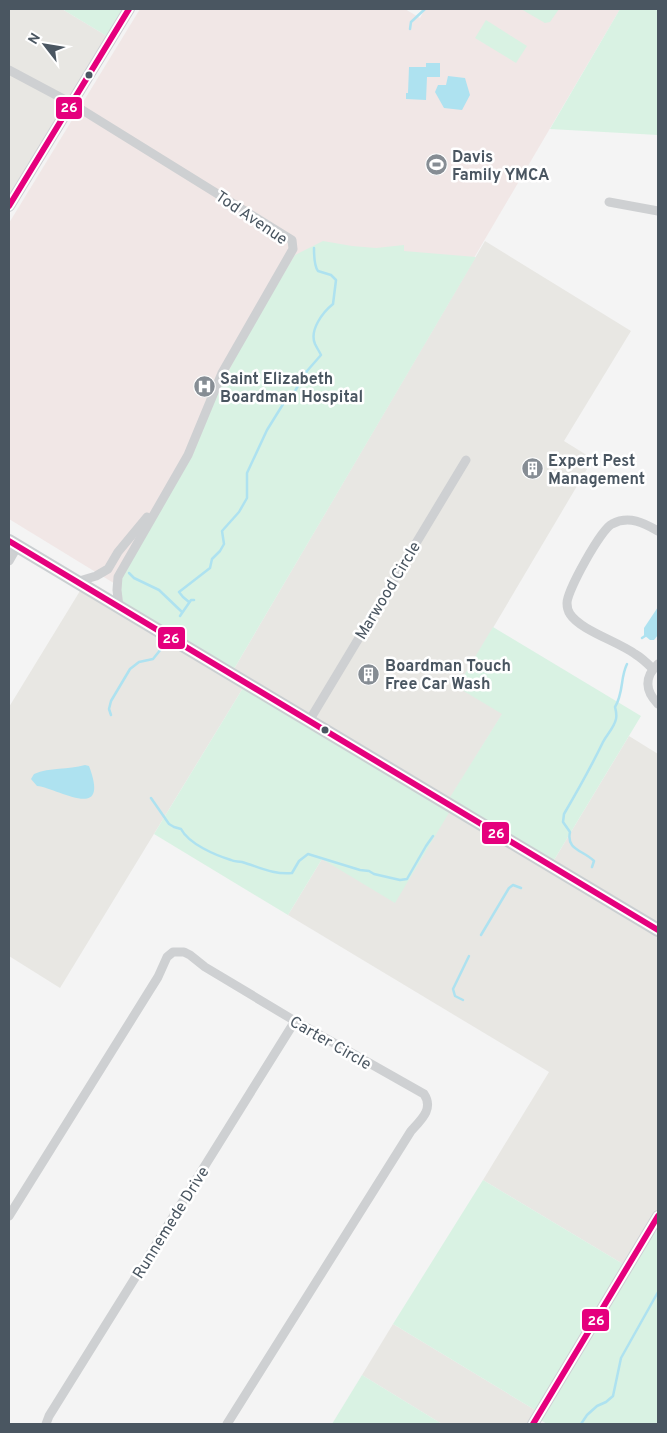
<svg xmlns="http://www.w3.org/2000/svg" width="667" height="1433" viewBox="0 0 667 1433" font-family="Overpass,sans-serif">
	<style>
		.commercial { fill: #e8e7e3 }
		.medical { fill: #f1e7e6 }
		.green { fill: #d9f2e3 }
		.water { fill: #aee2f0 }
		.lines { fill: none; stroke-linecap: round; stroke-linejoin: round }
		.stream { stroke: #aee2f0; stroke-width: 2.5 }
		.street { stroke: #ced0d2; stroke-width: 9 }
		.secondary { stroke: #ced0d4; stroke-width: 12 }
		.primary { stroke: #caced1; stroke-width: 14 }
		.bus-1-casing { stroke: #fff; stroke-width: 10 }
		.bus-1 { stroke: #e5007d; stroke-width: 6 }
		.bus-dot { fill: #4a5661; stroke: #fff; stroke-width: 2 }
		.labels { text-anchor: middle; stroke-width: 5; stroke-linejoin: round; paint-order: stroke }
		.poi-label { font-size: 16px; font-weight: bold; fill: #4a5661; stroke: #fff; text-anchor: start }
		.street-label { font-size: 16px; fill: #4a5661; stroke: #fff }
		.line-badge { stroke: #fff; stroke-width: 2 }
		.badge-label { font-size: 14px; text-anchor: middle; font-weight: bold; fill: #fff }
	</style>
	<rect width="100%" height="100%" fill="#f4f4f4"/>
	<g class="commercial">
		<path d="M9,9H62L110,38L9,206Z"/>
		<path d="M485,241L631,331L564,441L593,459L458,687L503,713L447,803L246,683L60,988L9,956V707L83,586L231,674Z"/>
		<path d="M629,736L658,754V1216L628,1267L483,1180L549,1072L288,915L322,859L453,806L551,865Z"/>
		<path d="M393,1324L540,1413L533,1424H442L362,1375Z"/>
	</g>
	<path class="medical" d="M140,9H405L420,18L425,9H620L241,655L125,590L9,519V223Z"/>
	<g class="green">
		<path d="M62,9H129L110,38Z"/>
		<path d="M521,9H559L550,22L545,23Z"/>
		<path d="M620,9H658V135L550,129Z"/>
		<path d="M486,20L527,46L516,63L475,38Z"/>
		<path d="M323,241L352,246L376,248L404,245V251L476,257L231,674L119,607L121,577L193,454L213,404L245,337L295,255Z"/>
		<path d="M493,627L641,716L551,865L453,806L395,903L322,859L288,915L154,834L246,683L447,802L502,714L457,687Z"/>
		<path d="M483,1180L628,1267L658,1216V1424H547L537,1418L540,1413L393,1324Z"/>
		<path d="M362,1375L442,1424H332Z"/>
	</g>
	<g class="water">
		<path d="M426,63H440V77H427L426,100L406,99V93H408L409,67H426Z"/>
		<path d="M448,76L465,78L470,95L462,110L444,108L435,92L438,85H446Z"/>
		<path d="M658,607V635L654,640H650L644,635V628Z"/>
		<path d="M85,765L89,766C111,824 58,788 37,786L31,779L34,774C50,767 68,770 85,765Z"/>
	</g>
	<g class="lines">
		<g class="stream">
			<path d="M410,29L411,22L425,9"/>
			<path d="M129,573L134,578L159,590L182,612"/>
			<path d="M189,602L183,597L179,592L210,568L212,559L220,551L224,544L222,531L239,512L247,498V473L267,430L285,401L295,391L307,371L321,355C319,351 317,348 315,344C309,330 323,312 333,304L336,280L331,275L318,271C314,266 314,255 314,248"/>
			<path d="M180,616L191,600H194"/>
			<path d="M642,638L645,636"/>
			<path d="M111,715L109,709L111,701L130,669L139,662L153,659L161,649"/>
			<path d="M151,798L169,824L174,827L181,829C189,844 215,855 231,860C234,862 238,861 242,862C259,867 274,875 292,873L299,861L308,854L360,870L369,871L374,874L400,880L407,879L426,846L433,836"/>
			<path d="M592,867L594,861C583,850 566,850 570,832L563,822L564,814C578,790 591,767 603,742C607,734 614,728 616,719C617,714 616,711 615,707C624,692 620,678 627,664"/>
			<path d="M481,935L509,888L513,885L521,888"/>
			<path d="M463,1000L455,996L453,989L469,956"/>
			<path d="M581,1424L587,1415L597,1406L606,1402L613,1396L621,1358L658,1292"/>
		</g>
		<g class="street">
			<path d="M9,70L71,103L292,240L293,249L222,373L188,455L118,577L117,590L119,607"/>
			<path d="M609,202L658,211"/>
			<path d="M9,561L17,547"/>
			<path d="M76,582L96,576L108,569L118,552L147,517"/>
			<path d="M658,664C644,677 645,691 658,704"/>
			<path d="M653,669C647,663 642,658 635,654C619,642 580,630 570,614C568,611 567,606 567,603C567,591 601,529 612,524C629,515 644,523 658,531"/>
			<path d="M309,721L466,460"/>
			<path d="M9,1216L158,977L167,957L173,952H184L190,955L205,967L295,1021L424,1094C434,1109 421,1120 411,1131L227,1424"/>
			<path d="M46,1424L49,1416L295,1021"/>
		</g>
		<g class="secondary">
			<path d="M9,206L129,9"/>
			<path d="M533,1424L658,1216"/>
		</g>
		<path class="primary" d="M9,541L658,930"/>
		<defs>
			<g id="bus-1">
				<path d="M9,206L129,9"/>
				<path d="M9,541L658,930"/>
				<path d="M533,1424L658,1216"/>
			</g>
		</defs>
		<use href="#bus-1" class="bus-1-casing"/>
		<use href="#bus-1" class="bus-1"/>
	</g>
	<defs>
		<symbol id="stadium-disc" viewBox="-11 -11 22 22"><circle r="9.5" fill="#868d94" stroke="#fff"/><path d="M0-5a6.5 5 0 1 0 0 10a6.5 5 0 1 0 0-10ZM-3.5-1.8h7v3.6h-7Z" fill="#fff"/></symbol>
		<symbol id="hospital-disc" viewBox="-11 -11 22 22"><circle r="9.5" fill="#868d94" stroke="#fff"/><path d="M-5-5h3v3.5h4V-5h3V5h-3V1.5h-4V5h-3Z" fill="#fff"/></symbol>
		<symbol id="building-disc" viewBox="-11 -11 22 22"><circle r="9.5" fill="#868d94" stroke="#fff"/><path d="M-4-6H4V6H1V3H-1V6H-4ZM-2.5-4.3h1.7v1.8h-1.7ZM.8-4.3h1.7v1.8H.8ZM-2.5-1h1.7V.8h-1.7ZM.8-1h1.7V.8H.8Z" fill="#fff"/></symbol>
	</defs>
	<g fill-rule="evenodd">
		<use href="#stadium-disc" x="424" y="152" width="25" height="25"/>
		<use href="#hospital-disc" x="192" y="374" width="25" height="25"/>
		<use href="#building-disc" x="520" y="456" width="25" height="25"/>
		<use href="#building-disc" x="356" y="662" width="25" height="25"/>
	</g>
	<g class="bus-dot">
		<circle cx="89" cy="75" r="4.5"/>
		<circle cx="325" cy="730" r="4.5"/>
	</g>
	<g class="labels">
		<g class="poi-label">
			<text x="452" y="162">Davis<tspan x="452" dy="18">Family YMCA</tspan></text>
			<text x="220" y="384">Saint Elizabeth<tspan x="220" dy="18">Boardman Hospital</tspan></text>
			<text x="548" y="466">Expert Pest<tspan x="548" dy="18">Management</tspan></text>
			<text x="385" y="671">Boardman Touch<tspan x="385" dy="18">Free Car Wash</tspan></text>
		</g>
		<g class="street-label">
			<text transform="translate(252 217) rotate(34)" y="6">Tod Avenue</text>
			<text transform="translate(387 590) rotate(-59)" y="6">Marwood Circle</text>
			<text transform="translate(331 1042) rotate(30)" y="6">Carter Circle</text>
			<text transform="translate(170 1222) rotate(-58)" y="6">Runnemede Drive</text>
		</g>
	</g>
	<g class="line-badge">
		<rect x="55" y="96" width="28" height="24" rx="5" fill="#e5007d"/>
		<rect x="157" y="626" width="29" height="24" rx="5" fill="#e5007d"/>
		<rect x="481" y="821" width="29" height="24" rx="5" fill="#e5007d"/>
		<rect x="581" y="1308" width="29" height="24" rx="5" fill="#e5007d"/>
	</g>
	<g class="badge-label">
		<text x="69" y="112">26</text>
		<text x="171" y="643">26</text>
		<text x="496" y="838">26</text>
		<text x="596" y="1325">26</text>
	</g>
	<rect width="667" height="1433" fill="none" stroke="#4a5661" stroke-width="20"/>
	<g transform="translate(45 45) rotate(301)" stroke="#ffffff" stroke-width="4" paint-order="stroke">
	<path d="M0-4L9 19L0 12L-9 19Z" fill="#4a5661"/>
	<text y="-8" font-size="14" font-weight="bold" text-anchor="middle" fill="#4a5661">N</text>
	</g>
</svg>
